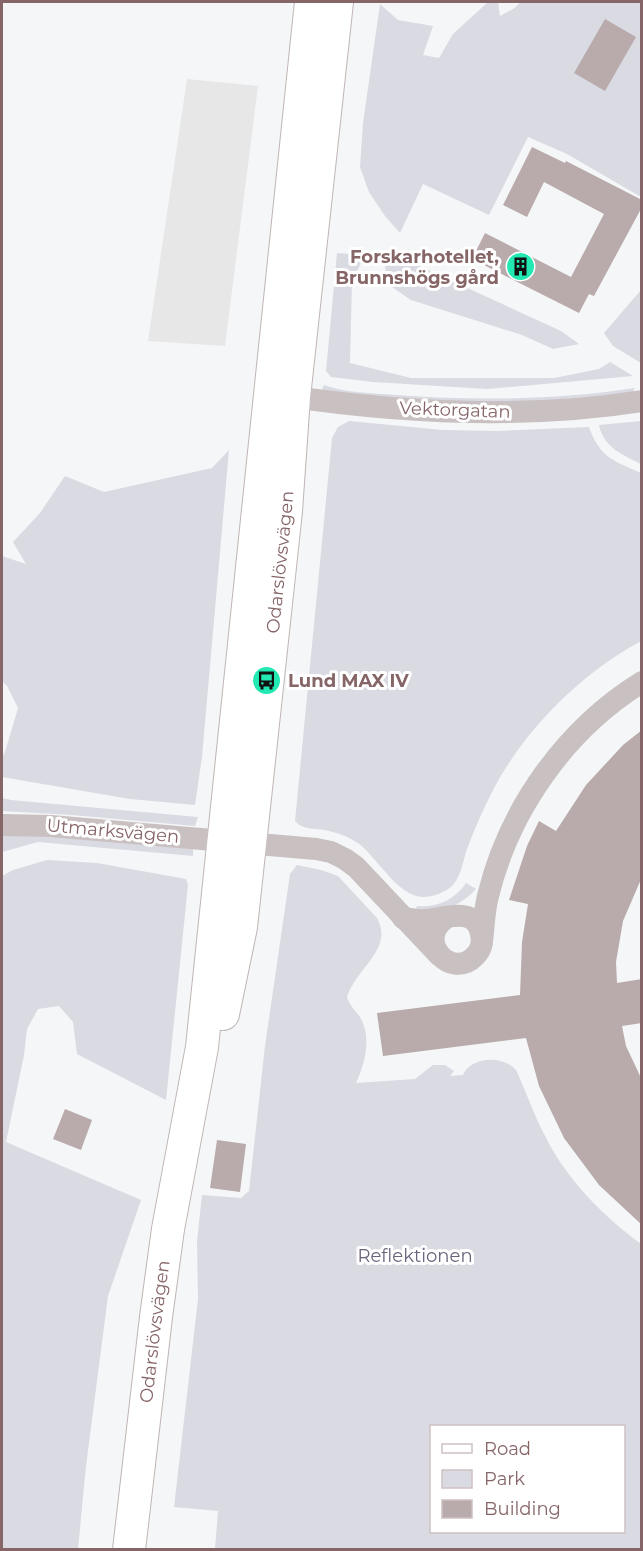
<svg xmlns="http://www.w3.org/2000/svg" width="643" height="1551" viewBox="0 0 643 1551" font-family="Montserrat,sans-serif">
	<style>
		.built { fill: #e7e7e8 }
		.green { fill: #dadae3; fill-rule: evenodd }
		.building { fill: #b9abac }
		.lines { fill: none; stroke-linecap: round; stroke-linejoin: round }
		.secondary-casing { stroke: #bfb5b5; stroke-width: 34 }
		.minor { stroke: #c9c0c1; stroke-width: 22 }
		.secondary { stroke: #fff; stroke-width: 32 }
		.labels { text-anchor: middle; stroke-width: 6; stroke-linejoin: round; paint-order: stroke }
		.poi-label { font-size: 18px; font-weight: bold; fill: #866567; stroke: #fff; text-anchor: end }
		.street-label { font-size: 18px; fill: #866567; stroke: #fff }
		.park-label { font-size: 18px; fill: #6b647d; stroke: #fff }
	</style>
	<rect width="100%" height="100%" fill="#f4f6f7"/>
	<path class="built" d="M187,79L258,86L225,346L148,341Z"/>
	<g class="green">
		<path d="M488,2H498L500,16L513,9L521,2H641V197L567,154L528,137L489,215L423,184L400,233L385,216L369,192L360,167L363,123L380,4L398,20L433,26L423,55L439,58L453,34Z"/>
		<path d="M337,253L349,254L361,263L352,281L350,363L411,378H554L599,369L610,362L633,376L487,389L373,382L331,377L326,371Z"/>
		<path d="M385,260L415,264L561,331L579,344L553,349L522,335L411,300L386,283Z"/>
		<path d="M641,290V363L613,346L604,333Z"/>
		<path d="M324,385C347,393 371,393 396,395C476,401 556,400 635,388L632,393L499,405L328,393L322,389Z"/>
		<path d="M349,421L443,430L496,431L589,427C600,458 614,461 641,473V641C580,674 522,732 491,794C482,812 474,830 467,849C463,861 461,877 452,886C444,893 433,897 423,897C397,896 378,858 358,843C349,837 339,833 329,831C317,828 304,831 295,821L332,438L338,427Z"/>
		<path d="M641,421H642L641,464C623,455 604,448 599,425Z"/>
		<path d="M229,450L202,757L195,805L130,799L2,777V757L5,752L18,708L7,686L2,681V556L26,564L13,542L40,513L65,476L104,492L212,468Z"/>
		<path d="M2,798L11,800L198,817L195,826L72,815L2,811Z"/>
		<path d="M25,831L193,849V856L38,842L2,852V834Z"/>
		<path d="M47,860L97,863L186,879L188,885L166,1100L77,1054L73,1022L59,1006L38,1009L27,1029L24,1055L6,1142L141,1200L108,1296L86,1466L78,1549H2V876L13,870Z"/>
		<path d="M297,865L321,870L338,876L377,918C394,949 357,967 347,997C350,1006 355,1010 360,1017C372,1037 365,1064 356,1083L415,1079L433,1065H445L454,1071L450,1076L463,1075C471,1056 503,1055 516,1070C526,1091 533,1113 544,1134C566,1179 602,1215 641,1244V1549H215L218,1511L174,1507L198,1299L197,1241L202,1195L241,1198L249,1191L265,1046L290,874ZM432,1426H624V1532H432Z"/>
		<path d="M466,883L476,889C461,906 438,915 416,909L417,906C436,908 455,900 466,883Z"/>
	</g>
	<g class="building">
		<path d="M605,19L636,37L605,91L574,73Z"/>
		<path d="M532,147L565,163L566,161L642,200V207L594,296L589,294L579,313L472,259L485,233L571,277L604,214L544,182L527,217L503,205Z"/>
		<path d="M642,730V877L623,921L616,962L617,983L642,979V1023L622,1026L626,1046L642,1080V1225L599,1185L564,1138L539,1086L526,1038L383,1056L377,1013L520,995L522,942L528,904L509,900L527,846L539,821L556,831L586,785L623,745Z"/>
		<path d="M65,1109L92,1120L81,1150L53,1139Z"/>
		<path d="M217,1140L246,1144L240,1192L210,1188Z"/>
	</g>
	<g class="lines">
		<defs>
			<g id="secondary">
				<path id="s1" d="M223,1014L241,927L286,511L294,397L337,2"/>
				<path id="s2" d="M129,1550L156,1317L168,1229L202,1047L311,2"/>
			</g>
		</defs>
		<use href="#secondary" class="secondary-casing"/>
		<g class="minor">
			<path d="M280,395C399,413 522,420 642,401"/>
			<path d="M2,825L51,826L316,849L331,852L345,859L356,867L439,955"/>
			<path d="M403,918C411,919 419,921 426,920C445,918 476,906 481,934C483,942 481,950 475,956C451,981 414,940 446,918"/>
			<path d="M482,941C484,926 484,911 488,896C509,809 566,729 642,682"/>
		</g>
		<use href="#secondary" class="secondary"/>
	</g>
	<defs>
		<symbol id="building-disc" viewBox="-11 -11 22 22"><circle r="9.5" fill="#22e9b2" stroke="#fff"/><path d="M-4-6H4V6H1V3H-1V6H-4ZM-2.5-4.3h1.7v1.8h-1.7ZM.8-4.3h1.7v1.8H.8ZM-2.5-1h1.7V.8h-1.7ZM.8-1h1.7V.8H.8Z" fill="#111"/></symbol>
		<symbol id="bus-disc" viewBox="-11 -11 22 22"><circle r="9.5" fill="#22e9b2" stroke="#fff"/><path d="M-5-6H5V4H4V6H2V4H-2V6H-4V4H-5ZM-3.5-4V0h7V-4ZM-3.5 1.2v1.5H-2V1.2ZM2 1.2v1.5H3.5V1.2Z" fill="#111"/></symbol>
	</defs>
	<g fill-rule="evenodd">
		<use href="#building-disc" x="504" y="250" width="33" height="33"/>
		<use href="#bus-disc" x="250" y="664" width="33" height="33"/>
	</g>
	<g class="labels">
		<g class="poi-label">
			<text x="499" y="263">Forskarhotellet,<tspan x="499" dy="21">Brunnshögs gård</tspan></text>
			<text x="288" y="687" text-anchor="start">Lund MAX IV</text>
		</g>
		<g class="street-label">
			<text transform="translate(455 410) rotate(2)" y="6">Vektorgatan</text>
			<text dy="6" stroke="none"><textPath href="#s1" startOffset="456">Odarslövsvägen</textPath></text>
			<text transform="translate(113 831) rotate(5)" y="6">Utmarksvägen</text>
			<text dy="6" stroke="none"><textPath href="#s2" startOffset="220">Odarslövsvägen</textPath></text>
		</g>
		<g class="park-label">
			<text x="415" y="1262">Reflektionen</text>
		</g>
	</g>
	<rect width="643" height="1551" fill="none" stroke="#866567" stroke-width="6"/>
	<rect x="430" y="1425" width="195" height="108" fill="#ffffff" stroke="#cfc1c2" stroke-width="1.5"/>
	<rect x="442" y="1444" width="30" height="9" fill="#ffffff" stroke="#cfc1c2" stroke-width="1.5"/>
	<text x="484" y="1455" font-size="18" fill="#866567">Road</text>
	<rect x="442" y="1470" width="30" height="18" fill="#dadae3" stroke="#cfc1c2" stroke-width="1.5"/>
	<text x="484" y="1485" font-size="18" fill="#866567">Park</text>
	<rect x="442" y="1500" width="30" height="18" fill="#b9abac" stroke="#cfc1c2" stroke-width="1.5"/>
	<text x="484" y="1515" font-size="18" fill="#866567">Building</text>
</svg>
